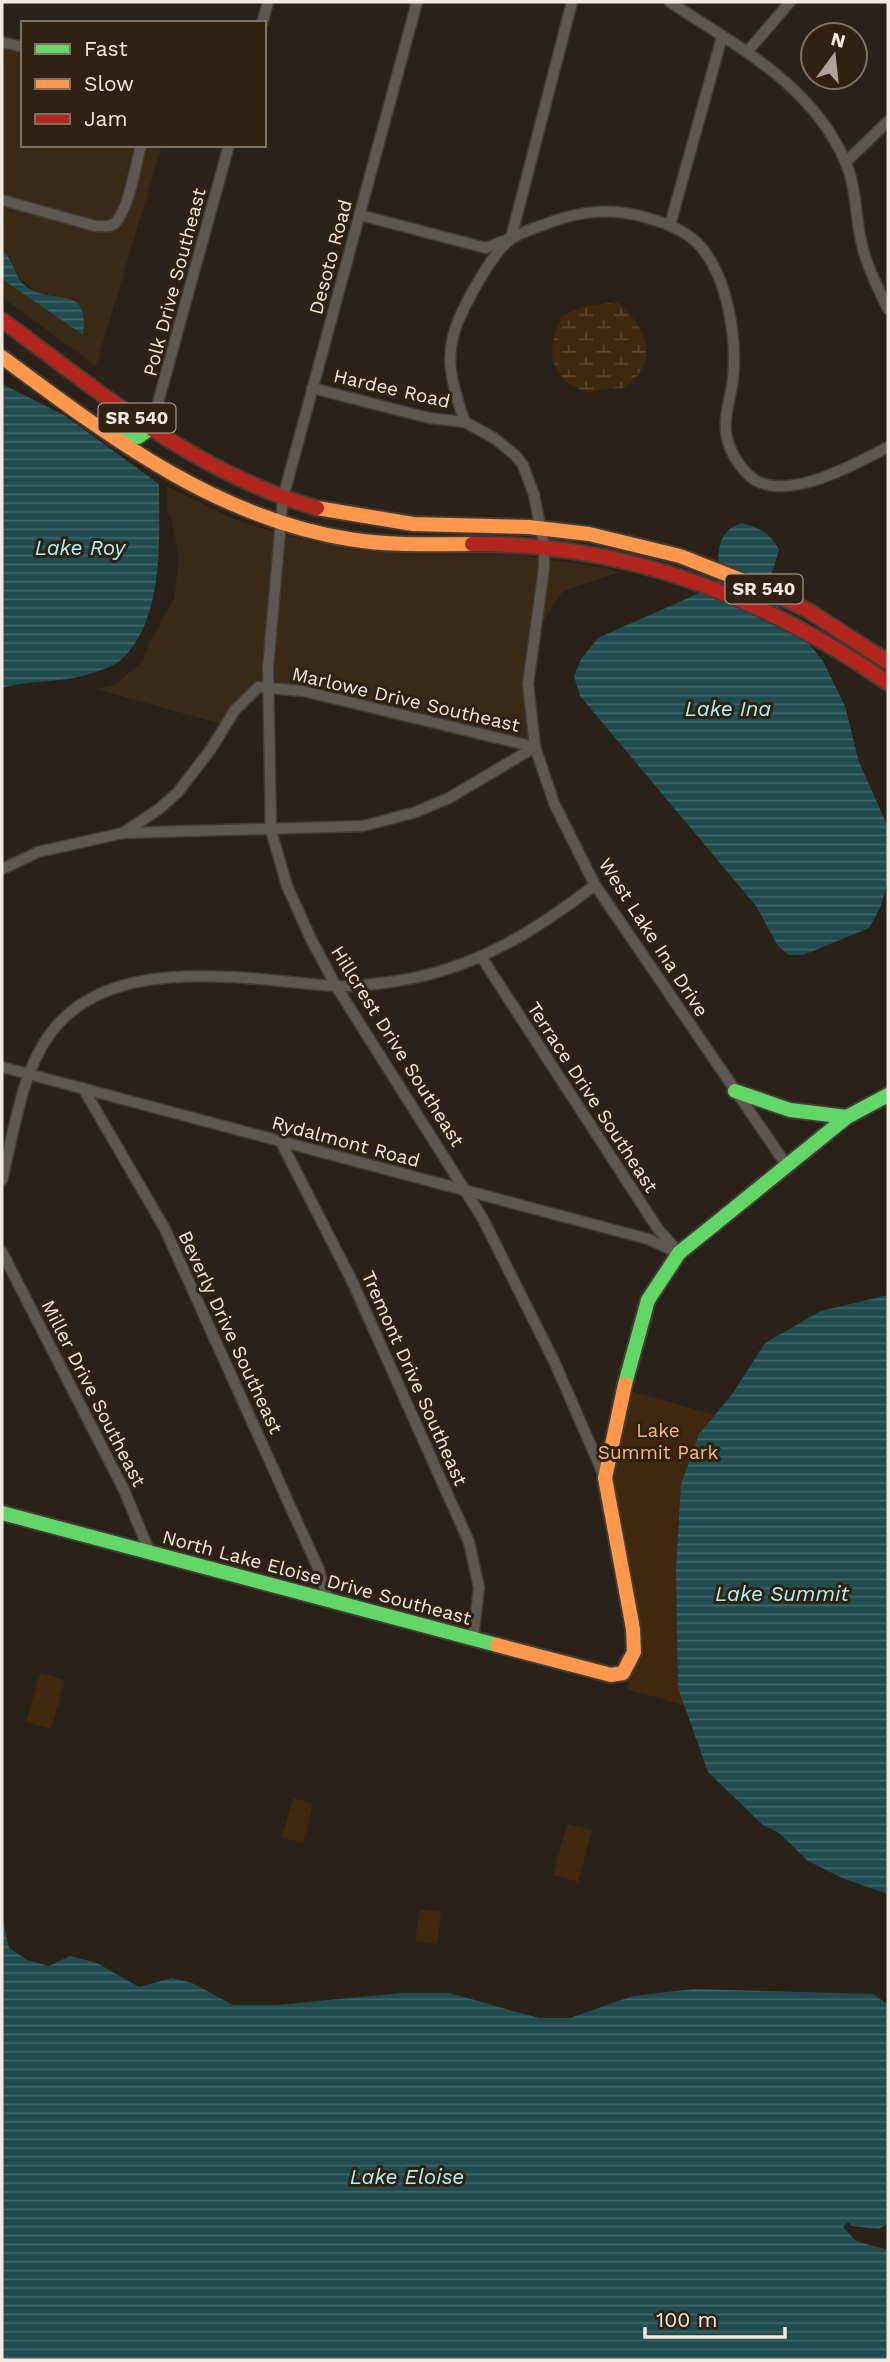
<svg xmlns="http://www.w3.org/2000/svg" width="890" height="2362" viewBox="0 0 890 2362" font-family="'Work Sans',sans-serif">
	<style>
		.built { fill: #3a2916 }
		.wetland { fill: url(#wetland-marsh) }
		.green { fill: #3f280d }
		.water { fill: url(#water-rules) }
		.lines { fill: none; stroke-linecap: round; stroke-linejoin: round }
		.street-casing { stroke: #433c35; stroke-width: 13 }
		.fast-casing { stroke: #433c35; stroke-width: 18 }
		.slow-casing { stroke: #433c35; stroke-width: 18 }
		.jam-casing { stroke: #433c35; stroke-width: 18 }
		.street { stroke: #5e5851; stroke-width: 10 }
		.fast { stroke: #63d668; stroke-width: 14 }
		.slow { stroke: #ff974d; stroke-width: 14 }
		.jam { stroke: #b3261e; stroke-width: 14 }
		.labels { text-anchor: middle; stroke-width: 6; stroke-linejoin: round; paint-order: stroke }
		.shield { fill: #302213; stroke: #b8ada2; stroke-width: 2 }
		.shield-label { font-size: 18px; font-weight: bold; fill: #f3e9df }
		.street-label { font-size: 19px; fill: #f3e9df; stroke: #302213 }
		.park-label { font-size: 19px; fill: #fbba71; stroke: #302213 }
		.water-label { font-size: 21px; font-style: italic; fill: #abf2fa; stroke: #302213 }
	</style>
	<defs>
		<pattern id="wetland-marsh" width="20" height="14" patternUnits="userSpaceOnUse" patternTransform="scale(1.75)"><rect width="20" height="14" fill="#3f280d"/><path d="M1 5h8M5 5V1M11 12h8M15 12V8" fill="none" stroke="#5b4730"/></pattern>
		<pattern id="water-rules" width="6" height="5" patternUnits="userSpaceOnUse" patternTransform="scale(1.75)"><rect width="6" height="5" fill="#204c50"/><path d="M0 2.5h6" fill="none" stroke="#416669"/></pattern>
	</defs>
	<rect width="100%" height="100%" fill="#2a2219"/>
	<g class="built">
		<path d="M2,47L23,53V145H136L121,203L113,218L96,221L2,194Z"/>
		<path d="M146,145H162L96,366L2,297V279L83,335L69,298L37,293L15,273L12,260L2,251V206L93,231H111L121,225L129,207Z"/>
		<path d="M167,486L236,520L275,532L264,681L255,682L244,692L221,724L96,689L116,684L143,661L149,644L174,598L179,559L171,516L167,511Z"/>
		<path d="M284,535L359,551L512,554L539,558L523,670L530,741L274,681Z"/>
		<path d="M549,560L594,566L620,572L563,591L542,623Z"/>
	</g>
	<path class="wetland" d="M617,302C647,328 662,360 624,388L599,389L592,393C549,383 545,353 561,316L582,307Z"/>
	<g class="green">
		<path d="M627,1390L718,1416L686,1706L627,1689L637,1652L610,1473Z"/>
		<path d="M40,1673L65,1680L51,1729L26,1722Z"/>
		<path d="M293,1798L313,1804L303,1843L282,1837Z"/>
		<path d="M567,1824L592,1830L578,1882L553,1875Z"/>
		<path d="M420,1909L441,1912L437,1944L415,1941Z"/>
	</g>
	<g class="water">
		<path d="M2,251C14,259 13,272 22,283C48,309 91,279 83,335L2,279Z"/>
		<path d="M2,384L64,415L159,484C159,537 165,618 122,659C114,667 93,673 82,676C56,683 28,680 2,688Z"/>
		<path d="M742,523C759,527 771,534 779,550L766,591L823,661L845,706L859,762L888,827V882L880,908L869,928L803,955H789L778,946L756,906L580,696L574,676L581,659L598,638L713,587L720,578C717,554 716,531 742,523Z"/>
		<path d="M888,1295V1894L842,1878L808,1861L779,1833L763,1825L708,1772L678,1688L676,1567L681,1485L699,1434L733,1393L765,1343L821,1311Z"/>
		<path d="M2,1917L9,1948L27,1960L49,1966L70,1956L97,1963L139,1987L172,1978L192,1983L233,2005H278L402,1993H449L539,2018H570L633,1996L694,1989L873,1994L888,2005V2223L879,2229L852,2226L848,2222L843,2227L856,2241L888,2250V2360H2Z"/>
	</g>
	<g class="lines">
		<defs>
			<g id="street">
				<path d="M417,2L283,498L268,668L271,830L287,886L311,939L336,986L483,1219L554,1361L605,1478"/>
				<path d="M670,2C736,46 812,84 845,161C857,188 855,217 862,245C867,267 878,288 888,309"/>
				<path d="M262,23L268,2"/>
				<path d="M2,42L23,47"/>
				<path d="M747,52L790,2"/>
				<path d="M846,162L888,121"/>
				<path d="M2,200L95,226C102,226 111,228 116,222C129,208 136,164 141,145"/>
				<path d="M360,215L486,248L511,238L572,2"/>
				<path d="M670,225L722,37"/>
				<path d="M312,388L429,418L465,422"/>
				<path d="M151,428L229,145"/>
				<path d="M123,833L363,826L416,812L449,798L535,747"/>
				<path d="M2,869L38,852L123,833L159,809L178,792L211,749L235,710L258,687L303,691L535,747"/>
				<path d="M482,958L658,1229L676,1249"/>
				<path d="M2,1067L648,1239L679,1253"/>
				<path d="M83,1088L165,1229L319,1570L328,1600"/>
				<path d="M281,1142L352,1281L469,1542L479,1588L473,1638"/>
				<path d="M785,1163L595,885L554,803L535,747L528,684L544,568V546L534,495L523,465L516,456L494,438L465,422C450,380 442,351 463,310C472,291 497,246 514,237C523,232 534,228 543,225C580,210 613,207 651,219C669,224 689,233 701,247C728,279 737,338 733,379C731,396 724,414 726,431C727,448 740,470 755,480C790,501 855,464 888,447"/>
				<path d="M2,1180C15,1128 22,1062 60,1022C123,954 253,980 334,986C354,987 377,984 397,981C474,969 534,932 595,885"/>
				<path d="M2,1252L124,1490L150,1553"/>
			</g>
			<g id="fast">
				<path d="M110,430L138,437L151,428"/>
				<path d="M735,1091L790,1110L847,1117"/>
				<path d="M625,1384L648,1300L679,1253L847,1117L888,1095"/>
				<path d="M2,1513L497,1645"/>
			</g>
			<g id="slow">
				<path d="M2,357C107,435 216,518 349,539C390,546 431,544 472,544"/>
				<path d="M317,508L413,524L529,527L589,534L680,556L764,589"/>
				<path d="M497,1645L611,1675L623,1673L634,1652L633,1629L605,1478L625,1384"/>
			</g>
			<g id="jam">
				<path d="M2,320C101,393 197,474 317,508"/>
				<path d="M472,544C625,543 763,596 888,683"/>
				<path d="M764,589L809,611L888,662"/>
			</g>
		</defs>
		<use href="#street" class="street-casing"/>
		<use href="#fast" class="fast-casing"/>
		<use href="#slow" class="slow-casing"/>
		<use href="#jam" class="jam-casing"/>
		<use href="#street" class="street"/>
		<use href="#fast" class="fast"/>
		<use href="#slow" class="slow"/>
		<use href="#jam" class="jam"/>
	</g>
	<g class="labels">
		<g class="shield">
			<rect x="98.5" y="403.5" width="77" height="29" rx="5"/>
			<rect x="725.5" y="574.5" width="77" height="29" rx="5"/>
		</g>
		<g class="shield-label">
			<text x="137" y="424">SR 540</text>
			<text x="764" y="595">SR 540</text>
		</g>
		<g class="street-label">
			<text transform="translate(330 257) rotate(-75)" y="7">Desoto Road</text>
			<text transform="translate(174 282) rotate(-75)" y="7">Polk Drive Southeast</text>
			<text transform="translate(392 388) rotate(13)" y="7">Hardee Road</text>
			<text transform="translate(406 699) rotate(13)" y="7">Marlowe Drive Southeast</text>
			<text transform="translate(654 937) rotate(57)" y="7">West Lake Ina Drive</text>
			<text transform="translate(398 1046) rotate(58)" y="7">Hillcrest Drive Southeast</text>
			<text transform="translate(593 1097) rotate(57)" y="7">Terrace Drive Southeast</text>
			<text transform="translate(346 1141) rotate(15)" y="7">Rydalmont Road</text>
			<text transform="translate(231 1332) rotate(65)" y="7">Beverly Drive Southeast</text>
			<text transform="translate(415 1378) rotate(66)" y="7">Tremont Drive Southeast</text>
			<text transform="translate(94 1393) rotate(63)" y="7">Miller Drive Southeast</text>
			<text transform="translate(317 1577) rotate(15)" y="7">North Lake Eloise Drive Southeast</text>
		</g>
		<g class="park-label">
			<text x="658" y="1437">Lake<tspan x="658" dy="22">Summit Park</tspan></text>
		</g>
		<g class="water-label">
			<text x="80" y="555">Lake Roy</text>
			<text x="728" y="716">Lake Ina</text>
			<text x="782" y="1601">Lake Summit</text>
			<text x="407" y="2184">Lake Eloise</text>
		</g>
	</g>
	<rect width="890" height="2362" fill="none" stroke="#f3e9df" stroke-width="7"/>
	<rect x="21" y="21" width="245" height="126" fill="#302213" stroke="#7e7265" stroke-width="2"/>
	<rect x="35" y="44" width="35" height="10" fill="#63d668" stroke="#7e7265" stroke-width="2"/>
	<text x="84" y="56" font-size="21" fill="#f3e9df">Fast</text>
	<rect x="35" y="79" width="35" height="10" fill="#ff974d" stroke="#7e7265" stroke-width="2"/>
	<text x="84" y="91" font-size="21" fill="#f3e9df">Slow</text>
	<rect x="35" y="114" width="35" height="10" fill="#b3261e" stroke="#7e7265" stroke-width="2"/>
	<text x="84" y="126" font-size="21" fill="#f3e9df">Jam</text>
	<g transform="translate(834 56) rotate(15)"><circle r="33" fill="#302213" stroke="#7e7265" stroke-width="2"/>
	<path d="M0-5L12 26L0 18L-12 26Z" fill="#ada39a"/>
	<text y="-10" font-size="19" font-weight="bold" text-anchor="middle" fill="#f3e9df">N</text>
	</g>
	<path d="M645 2327v10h140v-10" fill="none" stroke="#f3e9df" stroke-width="3.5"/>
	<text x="656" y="2327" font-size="21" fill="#f3e9df" stroke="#302213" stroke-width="5" paint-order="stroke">100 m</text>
</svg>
